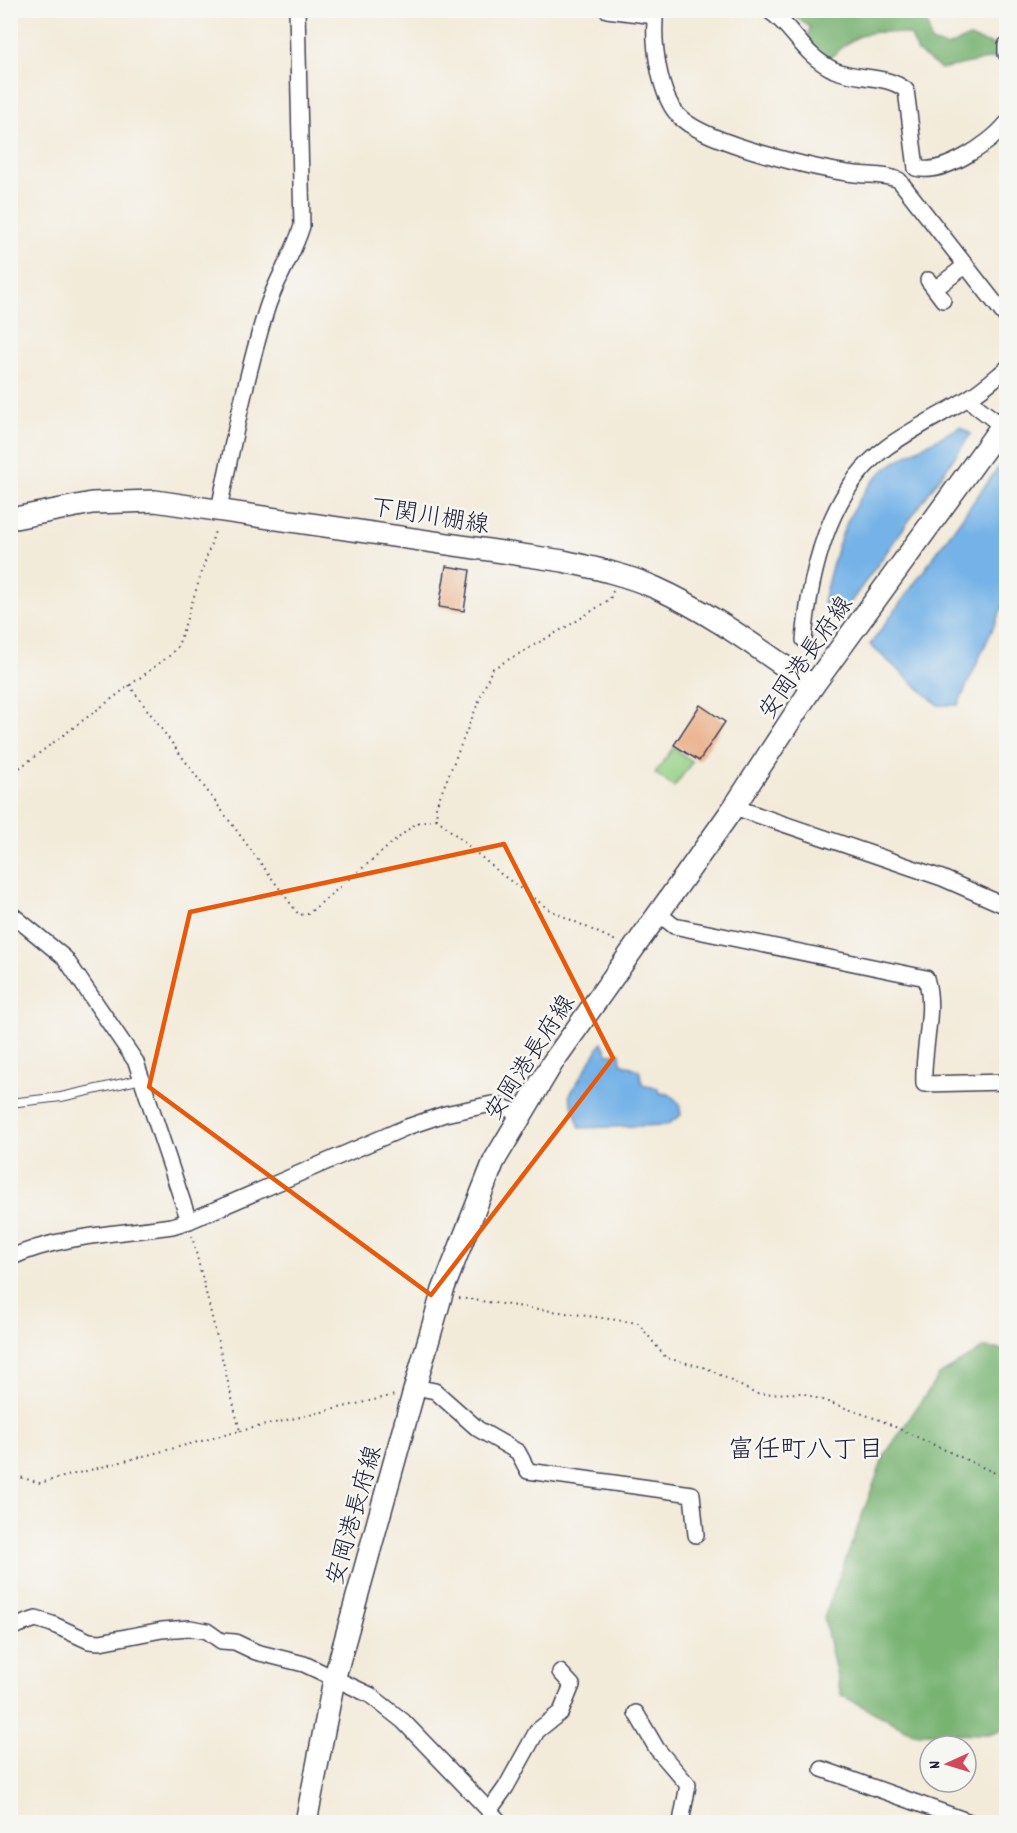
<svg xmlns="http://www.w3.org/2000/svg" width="1017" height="1833" viewBox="0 0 1017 1833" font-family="Dekko,'Klee One',sans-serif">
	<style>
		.green { fill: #95d185; stroke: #5c7a60; stroke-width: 1.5 }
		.forest { fill: #78b372; stroke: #4d6a56; stroke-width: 1.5 }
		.water { fill: #74b2e7; stroke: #4b6a91; stroke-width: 1.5 }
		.building { fill: #eaaf89 }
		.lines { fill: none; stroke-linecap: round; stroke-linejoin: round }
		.service-casing { stroke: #414053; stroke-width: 10 }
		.minor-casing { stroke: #414053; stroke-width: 18 }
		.secondary-casing { stroke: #414053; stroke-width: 24 }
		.path { stroke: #414053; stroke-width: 2; stroke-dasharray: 1.5 4.5; stroke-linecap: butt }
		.service { stroke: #fff; stroke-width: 8 }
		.minor { stroke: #fff; stroke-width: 15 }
		.secondary { stroke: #fff; stroke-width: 21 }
		.marked { fill: none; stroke: #e8590c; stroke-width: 4.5; stroke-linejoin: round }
		.labels { text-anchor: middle; stroke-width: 5; stroke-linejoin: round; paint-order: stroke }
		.street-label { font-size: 24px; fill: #22223b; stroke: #f6f6f2 }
		.neighbourhood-label { font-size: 26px; fill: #22223b; stroke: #f6f6f2 }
	</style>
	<rect width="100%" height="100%" fill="#f6f6f2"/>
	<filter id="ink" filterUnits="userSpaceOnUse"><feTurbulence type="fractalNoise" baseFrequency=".0167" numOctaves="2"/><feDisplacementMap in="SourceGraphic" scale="12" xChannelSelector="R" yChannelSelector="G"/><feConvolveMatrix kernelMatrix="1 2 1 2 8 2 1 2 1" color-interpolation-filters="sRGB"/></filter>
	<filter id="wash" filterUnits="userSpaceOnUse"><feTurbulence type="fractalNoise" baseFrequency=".008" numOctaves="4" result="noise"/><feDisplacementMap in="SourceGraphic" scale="24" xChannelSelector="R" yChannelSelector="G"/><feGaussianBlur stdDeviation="1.35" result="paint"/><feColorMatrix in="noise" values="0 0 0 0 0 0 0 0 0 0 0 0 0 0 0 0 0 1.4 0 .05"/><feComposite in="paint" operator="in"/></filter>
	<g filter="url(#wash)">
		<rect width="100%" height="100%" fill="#f3ebda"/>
		<path class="green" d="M673,748L692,762L674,787L655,773Z"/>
		<g class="forest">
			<path d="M786,11H925L931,42L947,47L969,37L994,45L999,57L941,69L918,52L910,35C871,29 859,30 830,58L806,46L810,27Z"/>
			<path d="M984,1348L1006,1350V1728L989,1734L913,1733L841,1695L824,1618L884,1456L939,1375Z"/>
		</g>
		<g class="water">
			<path d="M960,427L971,434L840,617L823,602C834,555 847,499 888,467C909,451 937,440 960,427Z"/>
			<path d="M1005,458L1006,599L958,705H938L870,645Z"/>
			<path d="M602,1042L608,1054L620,1053L621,1063L639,1070L643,1085L658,1088L660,1093L669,1094L679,1103L681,1115L667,1125L580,1128L569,1096Z"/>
		</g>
		<g id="blocks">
			<g class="building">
				<path d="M446,566L470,570L464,611L439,607Z"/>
				<path d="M700,705L725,722L699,761L674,745Z"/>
			</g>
		</g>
	</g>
	<g filter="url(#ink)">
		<use href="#blocks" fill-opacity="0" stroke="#414053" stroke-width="1.5"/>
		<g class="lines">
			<defs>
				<path id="service" d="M10,1103L61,1097L142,1079"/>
				<g id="minor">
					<path d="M607,10L655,16"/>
					<path d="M656,10C652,39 658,99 682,119C711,144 815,169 855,174C871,176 884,174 899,180L1006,317"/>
					<path d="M768,10C795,28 802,55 834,70C857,80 886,74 906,90L916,168"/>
					<path d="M1006,45V54"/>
					<path d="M916,168C942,176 990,144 1006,124"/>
					<path d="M928,280L943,300"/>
					<path d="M935,289L966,265"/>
					<path d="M972,396L975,405L1002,426"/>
					<path d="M219,509C233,443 246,376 266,311C275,281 293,256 302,226L297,10"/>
					<path d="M804,640C810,573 829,489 887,447C914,428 943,414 970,397C983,389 995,378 1006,369"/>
					<path d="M734,807L942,878L1006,906"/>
					<path d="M10,913L65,958L136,1062L189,1221"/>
					<path d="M658,913L674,926L926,978C936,1011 922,1049 924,1084L1006,1082"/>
					<path d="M10,1258C59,1235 119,1234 172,1226L189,1221L407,1127L445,1114L492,1104L521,1113"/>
					<path d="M415,1387L435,1391L478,1429L518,1452L528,1471L692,1494L696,1535"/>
					<path d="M10,1628L36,1619L52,1624L89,1641L100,1642L162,1630L190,1628L207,1631L221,1641L235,1642L256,1652L304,1664L370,1695L403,1721L500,1822"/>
					<path d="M636,1713L657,1749L688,1785L681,1822"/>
					<path d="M822,1769L970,1822"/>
					<path d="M489,1811L506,1787L537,1731L561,1712L572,1685L560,1672"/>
				</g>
				<g id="secondary">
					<path d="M10,519L92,503L155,501L563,561C595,568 627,575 656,588C712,613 763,652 813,686"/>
					<path d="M306,1822L334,1680L415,1387L443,1290L494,1161L553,1062L734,807L813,686L1006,420"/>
				</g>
			</defs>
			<use href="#service" class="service-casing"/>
			<use href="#minor" class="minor-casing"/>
			<use href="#secondary" class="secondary-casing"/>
			<g class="path">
				<path d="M613,591L610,599L575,622L492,669L436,806L437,819L501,874L550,910L616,941"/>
				<path d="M129,685L299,915L308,914L416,823L437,819"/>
				<path d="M10,775L169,656L178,646L216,528"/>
				<path d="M459,1298L638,1323L666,1358L707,1368L756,1394L802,1393L880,1420L1006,1478"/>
				<path d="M240,1431L395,1395"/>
				<path d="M10,1474L40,1483L240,1431L192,1236"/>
			</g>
			<use href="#service" class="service"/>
			<use href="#minor" class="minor"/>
			<use href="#secondary" class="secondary"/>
		</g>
	</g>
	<path class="marked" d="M504,844L613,1058L431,1295L149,1087L190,912Z"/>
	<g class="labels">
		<g class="street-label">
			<text transform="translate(430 515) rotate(9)" y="8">下関川棚線</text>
			<text transform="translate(805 657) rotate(-55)" y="8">安岡港長府線</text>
			<text transform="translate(529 1057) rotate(-57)" y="8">安岡港長府線</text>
			<text transform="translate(353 1515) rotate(-74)" y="8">安岡港長府線</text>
		</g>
		<g class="neighbourhood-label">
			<text x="806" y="1457">富任町八丁目</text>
		</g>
	</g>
	<rect width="1017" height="1833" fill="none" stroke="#f6f6f2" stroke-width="36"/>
	<g transform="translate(948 1764) rotate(266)"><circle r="28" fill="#f6f6f2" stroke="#a1a1a9" stroke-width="1.5"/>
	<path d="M0-4.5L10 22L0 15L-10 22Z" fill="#d1495b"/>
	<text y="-9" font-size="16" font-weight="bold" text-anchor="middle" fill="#22223b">N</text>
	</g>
</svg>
